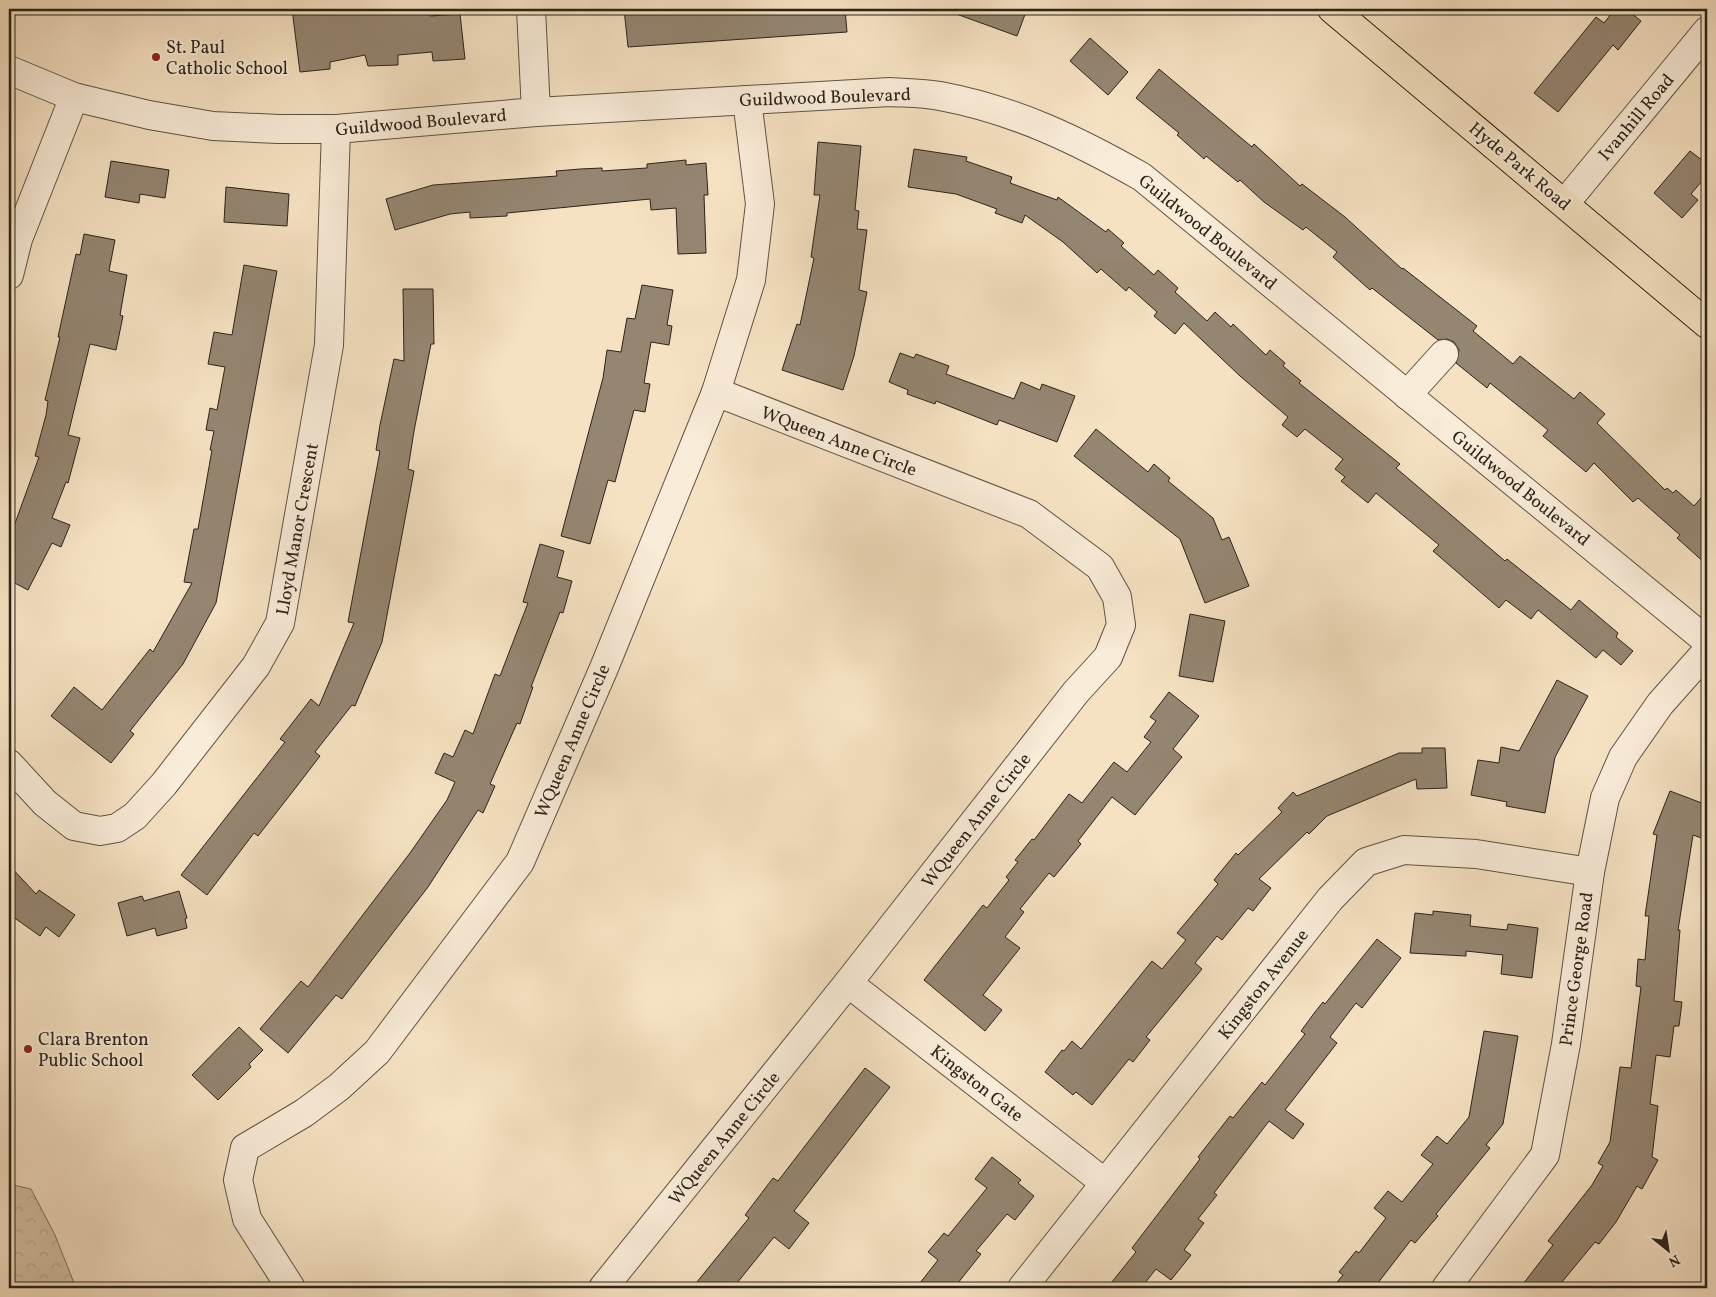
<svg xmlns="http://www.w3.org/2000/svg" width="1716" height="1297" viewBox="0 0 1716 1297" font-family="Vollkorn,serif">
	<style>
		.forest { fill: url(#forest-crowns); stroke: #7f7260 }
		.building { fill: #958672; stroke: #2b231a }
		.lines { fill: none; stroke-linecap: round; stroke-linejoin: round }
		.minor-casing { stroke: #5e5344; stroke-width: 30 }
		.major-casing { stroke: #2b231a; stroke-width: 30 }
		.minor { stroke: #f9ecd8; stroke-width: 28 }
		.major { stroke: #f6e2c3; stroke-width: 28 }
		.poi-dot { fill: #8f2418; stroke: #f9ecd8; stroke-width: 2 }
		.labels { text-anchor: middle; stroke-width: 4; stroke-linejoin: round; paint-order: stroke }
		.poi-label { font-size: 18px; fill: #2b231a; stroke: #f9ecd8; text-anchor: start }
		.street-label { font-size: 18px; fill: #2b231a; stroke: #f9ecd8 }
	</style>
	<defs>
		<pattern id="forest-crowns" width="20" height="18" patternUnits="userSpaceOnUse" patternTransform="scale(1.25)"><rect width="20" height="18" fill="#d3c2a6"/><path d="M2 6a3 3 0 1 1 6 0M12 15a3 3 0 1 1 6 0" fill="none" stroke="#b5a68e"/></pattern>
	</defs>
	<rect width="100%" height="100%" fill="#f6e2c3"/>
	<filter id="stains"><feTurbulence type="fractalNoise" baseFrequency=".004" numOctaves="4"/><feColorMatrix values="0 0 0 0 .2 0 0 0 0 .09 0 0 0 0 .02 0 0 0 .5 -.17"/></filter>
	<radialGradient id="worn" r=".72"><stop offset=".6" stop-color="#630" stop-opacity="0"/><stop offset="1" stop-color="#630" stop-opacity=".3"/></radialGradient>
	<path class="forest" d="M9,1184L31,1189L55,1235L76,1288H9Z"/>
	<g class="building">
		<path d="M292,9H360L359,13L429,9L430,16L460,14L465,59L433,61L432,52L398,55V65L368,66L365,55L330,62V69L300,72Z"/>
		<path d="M624,9H845L847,32L628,47Z"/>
		<path d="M949,9H1027L1017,36L948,11Z"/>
		<path d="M1615,9H1626L1641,21L1618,50L1613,45L1558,112L1534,93L1596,17L1604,23Z"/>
		<path d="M1090,38L1128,72L1108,95L1070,61Z"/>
		<path d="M1159,69L1252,147L1254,144L1300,186L1302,184L1345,217L1402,269L1403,268L1477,326L1473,331L1513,364L1520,356L1574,399L1580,392L1605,414L1597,423L1665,490L1667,488L1673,493L1676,490L1694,506L1707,491V565L1677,538L1680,535L1638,498L1633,502L1594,463L1586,472L1543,436L1548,430L1490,383L1487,388L1456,363L1459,350L1454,342L1447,339L1438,340L1372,288L1370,290L1333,257L1337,252L1306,227L1303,230L1264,202L1240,180L1238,182L1206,156L1204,159L1177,135L1179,133L1136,98Z"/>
		<path d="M818,142L861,146L855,210L859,211L857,229L867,230L859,290L867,292L854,356L843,390L782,370L797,324L800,325L814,258L811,257L820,195H814Z"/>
		<path d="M914,149L967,157L966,161L1012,177L1010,183L1057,200L1058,197L1106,232L1108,229L1124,243L1121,246L1154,275L1158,270L1178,288L1175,292L1207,321L1215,312L1231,327L1233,324L1266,355L1270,350L1285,363L1283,366L1301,381L1299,383L1400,464L1396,468L1505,561L1507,559L1571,610L1579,600L1618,633L1616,637L1633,651L1621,665L1603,650L1596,658L1538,610L1531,619L1506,600L1499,608L1433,551L1439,545L1376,493L1368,503L1341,481L1345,477L1335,469L1343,459L1305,429L1297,437L1282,425L1288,417L1240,376L1184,323L1175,334L1154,316L1157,312L1129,287L1126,291L1101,269L1097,273L1063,242L1025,215L1022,223L995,213L997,209L956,194L908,187Z"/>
		<path d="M1690,151L1707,164V175L1691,194L1698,200L1682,218L1654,193Z"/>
		<path d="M686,160V165L706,163L708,195H704L706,253L678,254L676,208L651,210L650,199L507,213V216L470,218V212L450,214L395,230L386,199L433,185L557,176L556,171L580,169L602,168V171L647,168V164Z"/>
		<path d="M111,161L169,170L165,198L140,194L139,203L105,197Z"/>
		<path d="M226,187L289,194L287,226L224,222Z"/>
		<path d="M84,234L115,240L109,271L127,275L120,315L123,316L116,350L90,344L68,435L80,438L68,483L66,482L52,518L70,525L61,547L52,543L28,590L9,580V540L39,457L35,456L46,415L48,401L45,400L60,337H58L76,254L80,255Z"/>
		<path d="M244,265L277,271L216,603L183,664L130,731L134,734L111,763L51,716L74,687L102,710L150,649L153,652L192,583L184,582L194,529H198L212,450H210L214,431L206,430L210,408L217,410L225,367L208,364L214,332L232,335Z"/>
		<path d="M642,285L673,290L667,325L672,326L669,345L651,342L644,383L650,384L645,412L634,410L615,482L608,480L590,544L561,536L603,378L607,350L621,352L627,318L635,319Z"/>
		<path d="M403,289H433L434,344H431L414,431L408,469L414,471L382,642L355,706L352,705L315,752L320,756L297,786L258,836L254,833L207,895L181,875L285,742L280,739L311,699L319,706L354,623L348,622L380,451L376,450L380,425L394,359L404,361Z"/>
		<path d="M900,353L914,358L916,354L949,366L946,374L1014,399L1021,382L1040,390L1042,384L1075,396L1057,442L999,420L997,425L936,401L935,404L907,394L908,390L889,382Z"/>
		<path d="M1096,429L1148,472L1154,464L1170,478L1168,481L1213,518L1222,540L1229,537L1249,586L1205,603L1180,539L1074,456Z"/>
		<path d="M540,544L564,551L557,577L572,581L563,613L560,612L531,687H533L520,724L517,723L490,784L495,786L483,813L478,810L428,887L342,999L336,995L288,1053L260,1029L301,981L308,987L410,853L447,800L455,782L435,773L444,753L453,757L465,730L473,734L495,674L500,676L528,603L523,602Z"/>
		<path d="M1190,614L1225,621L1213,682L1179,676Z"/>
		<path d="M1557,680L1588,696L1555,757L1545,813L1506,806L1507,802L1471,795L1478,760L1499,763L1501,747L1519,751Z"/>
		<path d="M1169,692L1199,716L1173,749L1182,757L1135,815L1112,797L1078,841L1081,844L1054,877L1049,873L1020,909L1024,912L1005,937L1020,948L983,995L1002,1010L985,1031L924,980L983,905L987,908L1009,880L1006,877L1018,862L1015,860L1032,839L1034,840L1069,794L1082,803L1114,762L1127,772L1151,742L1144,737L1156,721L1150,717Z"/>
		<path d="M1422,748H1445L1447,788L1417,789L1416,779L1327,816L1309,834L1307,832L1259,879L1271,888L1253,911L1248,908L1222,940L1217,936L1195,963L1202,969L1146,1037L1150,1040L1133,1062L1129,1059L1092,1105L1076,1092L1073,1095L1045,1072L1062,1050L1064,1051L1072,1041L1081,1049L1152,961L1162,969L1186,940L1177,933L1218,884L1214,880L1236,853L1238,855L1282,812L1278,808L1293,792L1297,796L1399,753H1422Z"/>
		<path d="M1670,791L1707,805V840L1693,835L1678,930H1680L1674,1001L1682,1002L1679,1026H1674L1670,1057L1656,1055L1650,1104L1658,1106L1652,1157L1658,1160L1642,1189L1637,1186L1616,1222L1599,1244L1595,1242L1557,1288H1520L1553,1245L1548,1241L1592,1185L1603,1166L1598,1163L1610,1142L1620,1067L1631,1068L1641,987L1636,986L1638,959L1645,960L1649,916H1645L1657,835L1653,834Z"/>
		<path d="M9,865L36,894L39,890L75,915L59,937L46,927L40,936L9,914Z"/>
		<path d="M179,891L187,918L185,919L187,928L157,936L155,928L127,936L118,903L142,896L144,901Z"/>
		<path d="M1433,911L1471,915L1470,926L1507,930L1508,924L1538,928L1532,978L1501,974L1503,955L1466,951V956L1410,953L1415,913L1433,915Z"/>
		<path d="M1377,939L1401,958L1362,1008L1356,1003L1330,1037L1337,1043L1285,1110L1304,1124L1293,1139L1269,1121L1214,1193L1217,1195L1198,1219L1204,1223L1184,1250L1191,1255L1171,1280L1156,1269L1141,1288H1107L1136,1252L1132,1248L1200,1159L1198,1157L1230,1116L1233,1118L1262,1082L1265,1085L1305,1034L1301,1031L1315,1012L1323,1002L1325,1004Z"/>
		<path d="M239,1027L263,1050L249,1064L251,1067L218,1100L192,1075Z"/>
		<path d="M1484,1031L1518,1036L1503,1124L1486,1145L1490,1148L1436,1214L1438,1216L1415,1243L1411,1240L1374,1288H1332L1343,1275L1339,1272L1356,1251L1359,1253L1386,1218L1374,1208L1388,1191L1402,1202L1433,1164L1421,1155L1437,1136L1447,1144L1469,1117Z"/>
		<path d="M865,1068L890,1087L794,1211L809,1223L789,1249L774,1237L733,1288H692L749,1218L745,1215L773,1178L778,1181Z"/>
		<path d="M992,1157L1021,1180L1018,1183L1034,1196L1015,1220L1007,1214L976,1251L981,1254L954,1288H916L938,1260L928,1252L944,1233L948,1236L987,1188L975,1179Z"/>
	</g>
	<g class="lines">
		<defs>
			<g id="minor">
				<path d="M531,9L536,112"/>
				<path d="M9,70L74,97L149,115L213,126L279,129H336L536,112L890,92C907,93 924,93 940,96C1015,110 1077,140 1142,177L1707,641"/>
				<path d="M1565,203L1707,31"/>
				<path d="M9,275L18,239L74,97"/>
				<path d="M716,392L751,280L760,204L747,100"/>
				<path d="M1407,395L1444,354"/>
				<path d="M9,764L45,803L74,826L100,831L117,828L135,816L164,784L256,666L280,623L329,345L336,129"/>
				<path d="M848,983L1105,1183"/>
				<path d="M291,1288L247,1219L238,1180L245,1148L304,1113L339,1087L377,1052L520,862L604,668L716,392L1029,514L1100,567L1117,597L1121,625L1108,657L1076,692L848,983L603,1288"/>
				<path d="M1022,1288L1330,899L1366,862L1404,850L1476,854L1590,872"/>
				<path d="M1446,1288L1545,1155L1566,1044L1590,872L1605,798L1623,757L1660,704L1707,651"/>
			</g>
			<path id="major" d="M1332,9L1707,324"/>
		</defs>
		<use href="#minor" class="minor-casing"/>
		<use href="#major" class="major-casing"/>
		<use href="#minor" class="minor"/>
		<use href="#major" class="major"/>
	</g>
	<g class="poi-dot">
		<circle cx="156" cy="57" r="5"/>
		<circle cx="28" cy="1049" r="5"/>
	</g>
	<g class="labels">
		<g class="poi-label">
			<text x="166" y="53">St. Paul<tspan x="166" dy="21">Catholic School</tspan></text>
			<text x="38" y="1045">Clara Brenton<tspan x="38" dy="21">Public School</tspan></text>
		</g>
		<g class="street-label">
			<text transform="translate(825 97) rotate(-2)" y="6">Guildwood Boulevard</text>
			<text transform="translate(1636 117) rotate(-50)" y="6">Ivanhill Road</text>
			<text transform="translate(421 122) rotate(-5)" y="6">Guildwood Boulevard</text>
			<text transform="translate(1520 166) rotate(40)" y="6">Hyde Park Road</text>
			<text transform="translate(1208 232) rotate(39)" y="6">Guildwood Boulevard</text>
			<text transform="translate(839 441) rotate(21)" y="6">WQueen Anne Circle</text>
			<text transform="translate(1521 488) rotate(39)" y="6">Guildwood Boulevard</text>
			<text transform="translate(297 529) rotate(-80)" y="6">Lloyd Manor Crescent</text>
			<text transform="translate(572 741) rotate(-67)" y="6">WQueen Anne Circle</text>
			<text transform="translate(976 820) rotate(-52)" y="6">WQueen Anne Circle</text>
			<text transform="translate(1576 969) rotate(-82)" y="6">Prince George Road</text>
			<text transform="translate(1263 984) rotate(-52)" y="6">Kingston Avenue</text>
			<text transform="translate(977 1083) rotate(38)" y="6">Kingston Gate</text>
			<text transform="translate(724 1138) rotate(-51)" y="6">WQueen Anne Circle</text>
		</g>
	</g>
	<rect width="1716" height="1297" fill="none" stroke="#f6e2c3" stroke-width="30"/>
	<rect x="10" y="10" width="1696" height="1277" fill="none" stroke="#2b231a" stroke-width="2.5"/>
	<rect x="15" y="15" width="1686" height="1267" fill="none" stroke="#2b231a"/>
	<g transform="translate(1668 1250) rotate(150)" stroke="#f9ecd8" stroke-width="4" paint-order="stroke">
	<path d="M0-4L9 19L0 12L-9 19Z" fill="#2b231a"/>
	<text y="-8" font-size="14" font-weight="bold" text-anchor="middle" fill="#2b231a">N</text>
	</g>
	<rect width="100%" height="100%" filter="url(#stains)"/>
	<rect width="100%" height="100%" fill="url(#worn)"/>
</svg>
